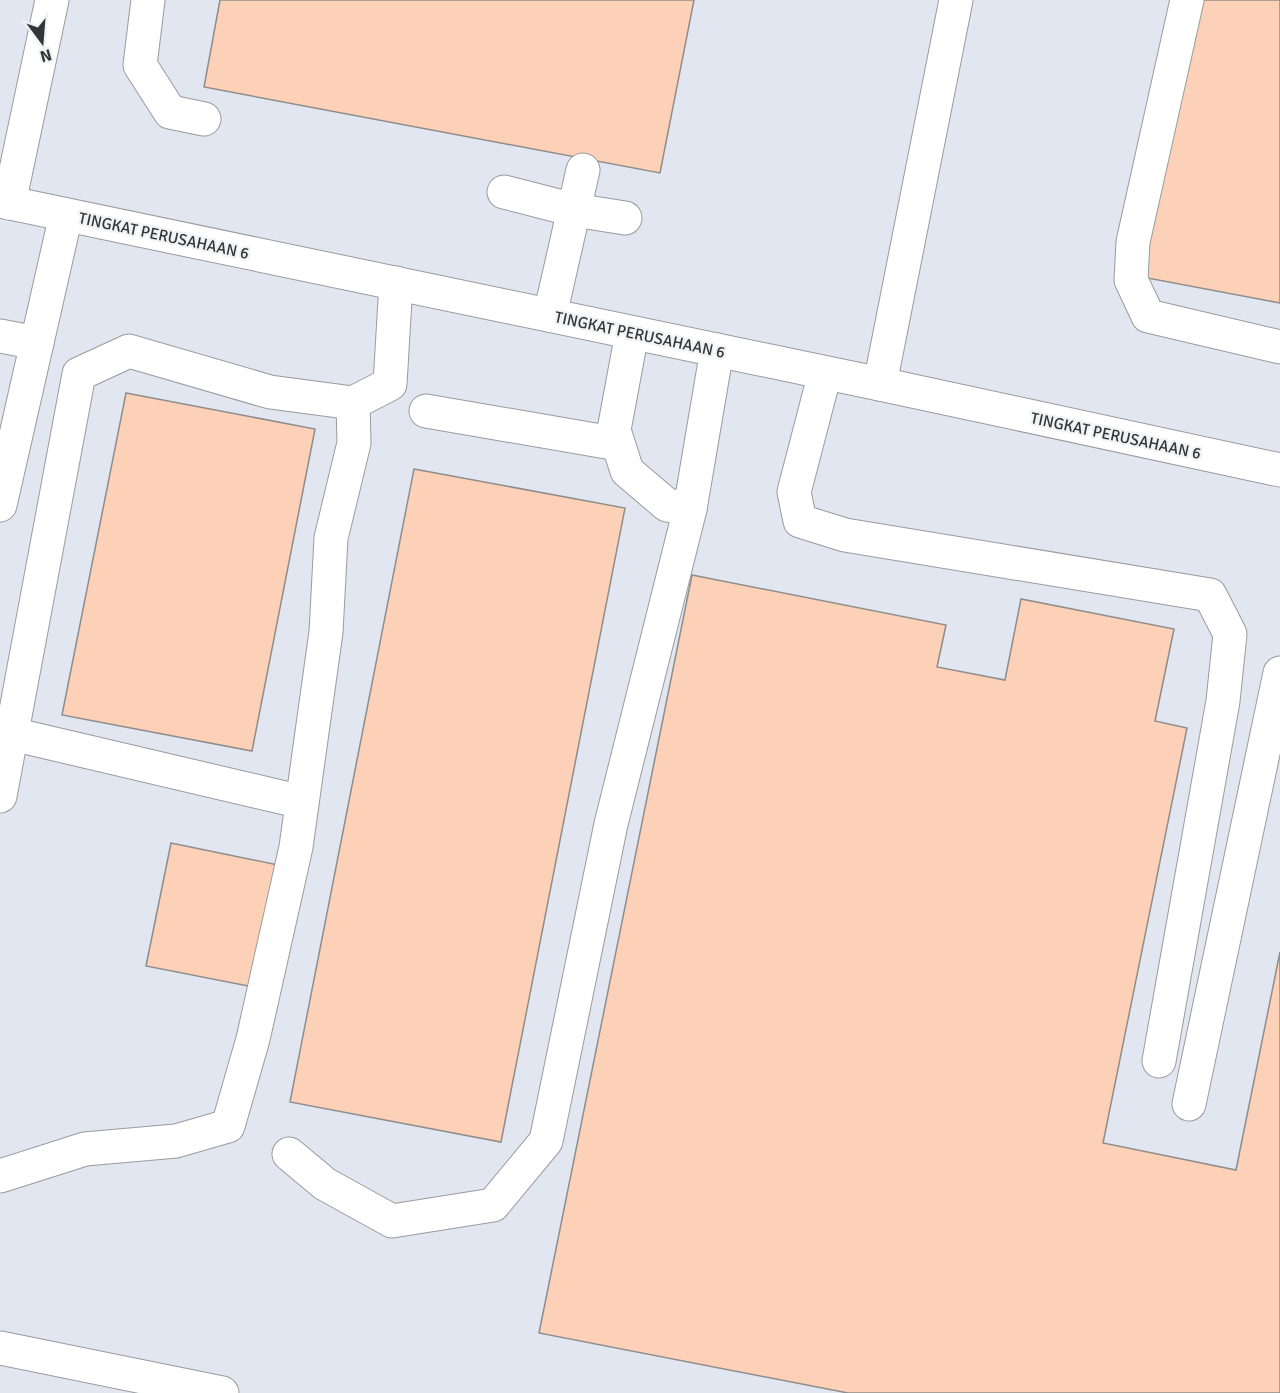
<svg xmlns="http://www.w3.org/2000/svg" width="1280" height="1393" viewBox="0 0 1280 1393" font-family="Signika,sans-serif">
	<style>
		.built { fill: #e1e6f0 }
		.building { fill: #fcd1b7; stroke: #8f8d8b; stroke-width: 1.5 }
		.lines { fill: none; stroke-linecap: round; stroke-linejoin: round }
		.minor-casing { stroke: #999b9d; stroke-width: 35 }
		.minor { stroke: #fff; stroke-width: 33 }
		.labels { text-anchor: middle; stroke-width: 4.5; stroke-linejoin: round; paint-order: stroke }
		.street-label { font-size: 16px; fill: #343536; stroke: #f1f2f5 }
	</style>
	<rect width="100%" height="100%" fill="#f1f2f5"/>
	<rect class="built" x="0" y="0" width="1280" height="1393"/>
	<g class="building">
		<path d="M220,0H694L660,173L204,87Z"/>
		<path d="M1196,0H1280V303L1142,277Z"/>
		<path d="M126,393L315,429L252,751L62,715Z"/>
		<path d="M414,469L625,508L501,1142L290,1102Z"/>
		<path d="M692,575L946,625L937,667L1005,680L1021,599L1174,629L1155,721L1187,728L1103,1143L1236,1170L1280,952V1393H848L539,1333Z"/>
		<path d="M171,843L283,866L258,988L146,966Z"/>
	</g>
	<g class="lines">
		<defs>
			<g id="minor">
				<path d="M148,0L140,65L170,112L204,119"/>
				<path d="M1187,0L1133,242L1131,280L1148,316L1280,347"/>
				<path d="M504,192L574,210L625,218"/>
				<path d="M0,201L880,384L1280,470"/>
				<path d="M9,203L52,0"/>
				<path d="M550,315L583,170"/>
				<path d="M0,336L37,343"/>
				<path d="M825,373L794,492L800,521L845,535L1210,595L1230,634L1223,701L1159,1061"/>
				<path d="M880,384L956,0"/>
				<path d="M426,411L618,444"/>
				<path d="M0,505L66,215"/>
				<path d="M690,509L717,350"/>
				<path d="M12,734L302,802"/>
				<path d="M0,796L79,374L129,351L270,392L353,403L390,384L396,283"/>
				<path d="M1189,1104L1280,673"/>
				<path d="M289,1154L325,1184L392,1221L493,1205L546,1141L611,824L690,509L667,505L627,471L614,430L632,333"/>
				<path d="M0,1176L85,1149L176,1141L228,1126L253,1039L296,847L326,632L331,538L354,443L353,403"/>
				<path d="M0,1348L222,1393"/>
			</g>
		</defs>
		<use href="#minor" class="minor-casing"/>
		<use href="#minor" class="minor"/>
	</g>
	<g class="labels">
		<g class="street-label">
			<text transform="translate(164 235) rotate(12)" y="6">TINGKAT PERUSAHAAN 6</text>
			<text transform="translate(640 334) rotate(12)" y="6">TINGKAT PERUSAHAAN 6</text>
			<text transform="translate(1116 435) rotate(12)" y="6">TINGKAT PERUSAHAAN 6</text>
		</g>
	</g>
	<g transform="translate(42 42) rotate(164)" stroke="#f1f2f5" stroke-width="4.5" paint-order="stroke">
	<path d="M0-4.5L10 22L0 15L-10 22Z" fill="#343536"/>
	<text y="-9" font-size="16" font-weight="bold" text-anchor="middle" fill="#343536">N</text>
	</g>
</svg>
